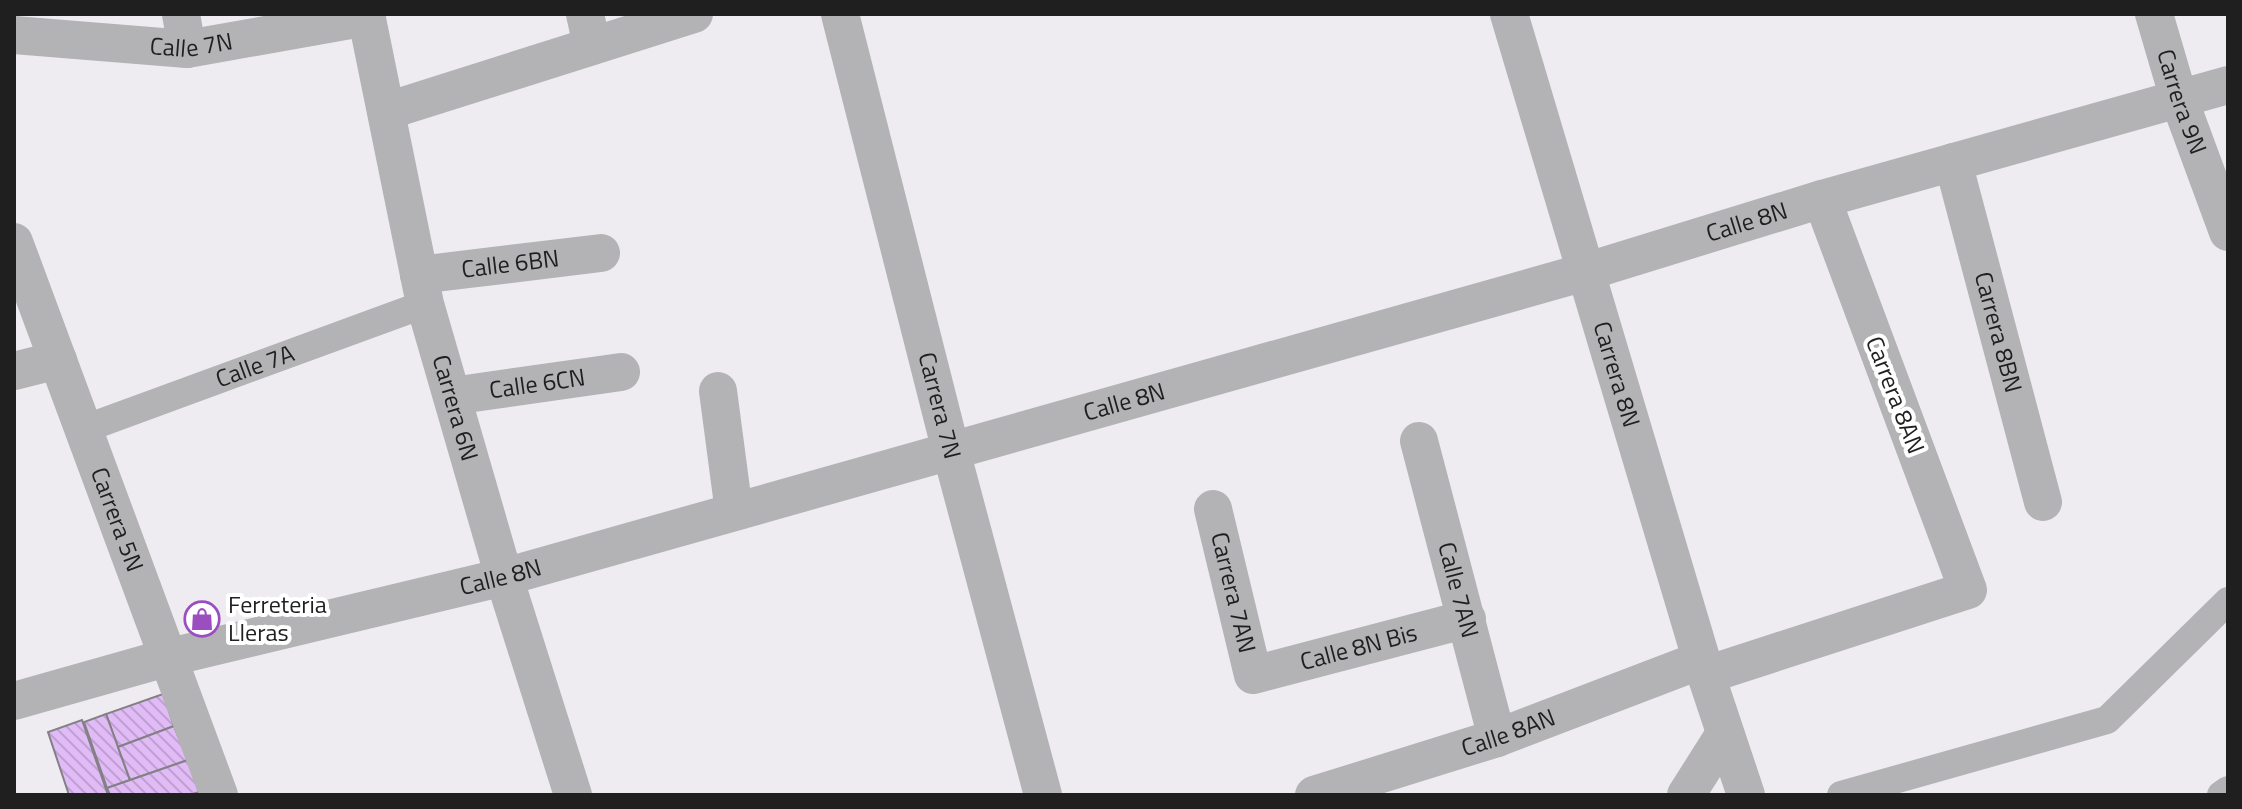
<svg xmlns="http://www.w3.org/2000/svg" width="2242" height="809" viewBox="0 0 2242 809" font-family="'Titillium Web',sans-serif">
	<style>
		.building { fill: url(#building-back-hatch); stroke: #838185; stroke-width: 2 }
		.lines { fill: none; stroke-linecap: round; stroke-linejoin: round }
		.pedestrian { stroke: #b3b2b4; stroke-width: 28 }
		.minor { stroke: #b3b2b4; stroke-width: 38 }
		.labels { text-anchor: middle; stroke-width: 8; stroke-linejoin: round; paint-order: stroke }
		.street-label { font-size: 24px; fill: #201f20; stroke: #fff }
		.poi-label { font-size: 24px; fill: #201f20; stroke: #fff; text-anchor: start }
	</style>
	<defs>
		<pattern id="building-back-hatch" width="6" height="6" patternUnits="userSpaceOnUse" patternTransform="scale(2)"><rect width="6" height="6" fill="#e0bbf5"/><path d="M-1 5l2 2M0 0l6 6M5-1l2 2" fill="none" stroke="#c0a0d2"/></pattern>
	</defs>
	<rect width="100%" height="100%" fill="#efecf1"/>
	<g class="building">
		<path d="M163,694L174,726L118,747L106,714Z"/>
		<path d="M106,714L130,780L107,788L84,722Z"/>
		<path d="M82,720L108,795H69L48,732Z"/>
		<path d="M174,726L188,760L130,780L118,747Z"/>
		<path d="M188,760L199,792L190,795H110L107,788Z"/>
	</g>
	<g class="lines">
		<g class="pedestrian">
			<path id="s1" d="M84,429L425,304"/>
			<path d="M1841,795L2107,720L2228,601"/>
			<path d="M2221,795L2228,790"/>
		</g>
		<g class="minor">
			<path d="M181,14L187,49"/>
			<path id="s2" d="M366,14L425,304L504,577L573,795"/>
			<path d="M585,14L592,46"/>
			<path id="s3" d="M840,14L951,451L1043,795"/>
			<path id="s4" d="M1509,14L1706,675L1746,795"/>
			<path id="s5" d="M2154,14L2179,99L2228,232"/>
			<path id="s6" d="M14,35L187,49L367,17"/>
			<path d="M387,111L694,14"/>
			<path id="s7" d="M1953,162L2043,502"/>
			<path id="s8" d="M14,242L219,795"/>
			<path id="s9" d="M419,275L601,253"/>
			<path d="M14,371L58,360"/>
			<path d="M718,391L734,512"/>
			<path id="s10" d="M452,396L621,372"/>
			<path id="s11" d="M1419,441L1497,738"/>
			<path id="s12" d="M1213,509L1253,675L1467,619"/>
			<path d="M1706,675L1968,590L1822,199"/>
			<path id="s13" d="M14,701L166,658L504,577L1585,272L1822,199L2228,85"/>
			<path id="s14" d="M1314,795L1497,738L1701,660"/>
			<path d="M1686,795L1724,735"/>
		</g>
	</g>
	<defs>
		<symbol id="shop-ring" viewBox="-11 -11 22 22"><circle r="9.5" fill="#fff" stroke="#9b4ec0" stroke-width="1.5"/><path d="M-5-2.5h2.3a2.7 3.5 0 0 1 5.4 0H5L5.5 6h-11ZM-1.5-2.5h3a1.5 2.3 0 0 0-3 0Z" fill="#9b4ec0"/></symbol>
	</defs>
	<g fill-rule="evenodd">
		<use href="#shop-ring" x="182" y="599" width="40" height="40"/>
	</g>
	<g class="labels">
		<g class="street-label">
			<text dy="8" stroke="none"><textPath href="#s6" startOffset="178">Calle 7N</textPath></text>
			<text dy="8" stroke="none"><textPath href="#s5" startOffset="92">Carrera 9N</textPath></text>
			<text dy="8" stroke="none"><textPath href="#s13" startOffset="1798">Calle 8N</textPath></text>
			<text dy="8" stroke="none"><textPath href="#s9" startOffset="92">Calle 6BN</textPath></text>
			<text dy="8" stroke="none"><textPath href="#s7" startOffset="176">Carrera 8BN</textPath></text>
			<text dy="8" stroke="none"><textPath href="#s1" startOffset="182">Calle 7A</textPath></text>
			<text dy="8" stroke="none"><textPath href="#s4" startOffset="376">Carrera 8N</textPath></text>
			<text dy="8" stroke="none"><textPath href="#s10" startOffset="86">Calle 6CN</textPath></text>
			<text transform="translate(1895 395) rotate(69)" y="8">Carrera 8AN</text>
			<text dy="8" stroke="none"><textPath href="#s13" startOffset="1150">Calle 8N</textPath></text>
			<text dy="8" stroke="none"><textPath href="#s3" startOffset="404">Carrera 7N</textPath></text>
			<text dy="8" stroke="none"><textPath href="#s2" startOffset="404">Carrera 6N</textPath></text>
			<text dy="8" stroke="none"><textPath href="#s8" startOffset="296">Carrera 5N</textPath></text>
			<text dy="8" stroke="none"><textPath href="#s13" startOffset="502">Calle 8N</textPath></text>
			<text dy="8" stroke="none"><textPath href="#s11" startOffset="154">Calle 7AN</textPath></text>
			<text dy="8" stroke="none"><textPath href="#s12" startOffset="86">Carrera 7AN</textPath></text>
			<text dy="8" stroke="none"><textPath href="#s12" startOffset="280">Calle 8N Bis</textPath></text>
			<text dy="8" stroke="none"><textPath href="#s14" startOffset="204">Calle 8AN</textPath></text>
		</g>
		<g class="poi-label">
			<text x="228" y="613">Ferreteria<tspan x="228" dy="28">Lleras</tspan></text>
		</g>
	</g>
	<rect width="2242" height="809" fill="none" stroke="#201f20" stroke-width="32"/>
</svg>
